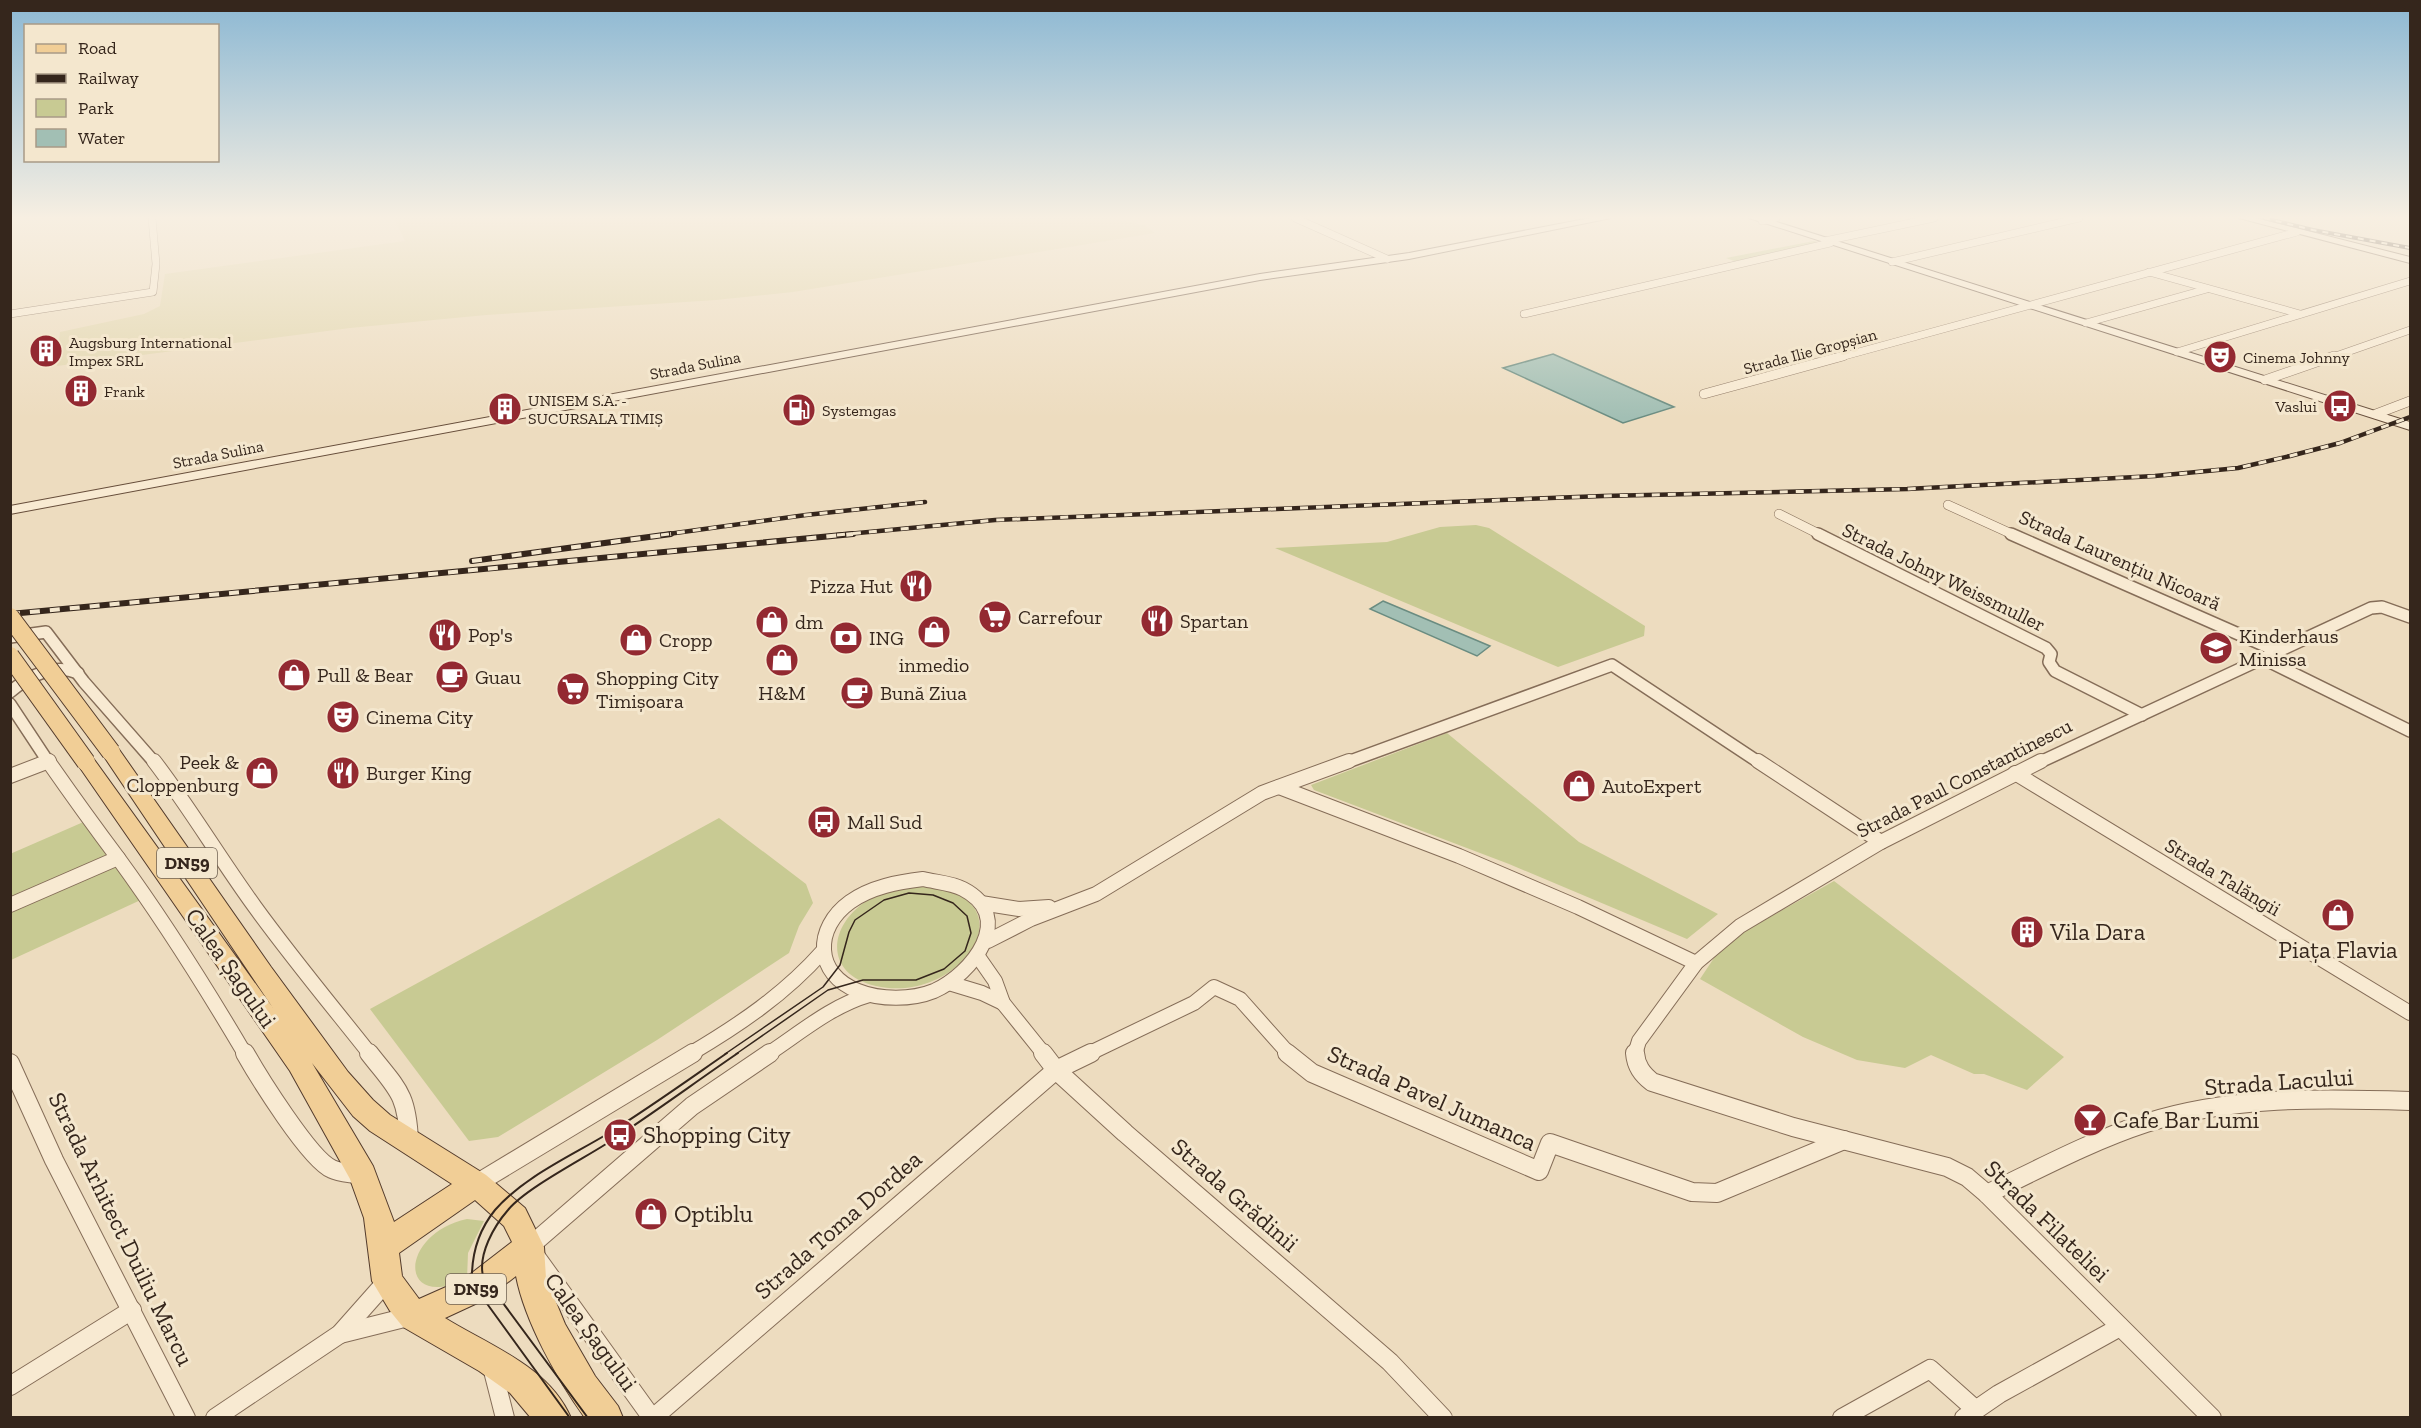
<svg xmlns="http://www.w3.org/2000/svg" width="2421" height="1428" viewBox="0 0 2421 1428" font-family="'Zilla Slab',serif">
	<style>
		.farmland { fill: #e2d6ad }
		.green { fill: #c8ca93 }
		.water { fill: #a2bfb4; stroke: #6a8c81; stroke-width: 1.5 }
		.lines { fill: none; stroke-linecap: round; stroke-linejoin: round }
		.street-far4-casing { stroke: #856d58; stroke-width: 8 }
		.street-far3-casing { stroke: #856d58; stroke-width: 10 }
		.street-far2-casing { stroke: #856d58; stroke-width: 14 }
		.street-far1-casing { stroke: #856d58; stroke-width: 16 }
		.street-casing { stroke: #856d58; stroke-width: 20 }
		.secondary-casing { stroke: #674e3b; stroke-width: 2 }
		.primary-casing { stroke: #533b2c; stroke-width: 2 }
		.street-far4 { stroke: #f8ead2; stroke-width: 7 }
		.street-far3 { stroke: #f8ead2; stroke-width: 9 }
		.street-far2 { stroke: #f8ead2; stroke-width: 11 }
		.street-far1 { stroke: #f8ead2; stroke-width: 14 }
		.street { stroke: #f8ead2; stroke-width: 18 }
		.secondary { fill: #f8ead2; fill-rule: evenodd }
		.primary { fill: #f1ce96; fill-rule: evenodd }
		.tram-far1 { stroke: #35261c; stroke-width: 1.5 }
		.tram { stroke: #35261c; stroke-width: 2 }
		.rail-far2-casing { stroke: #35261c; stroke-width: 4 }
		.rail-far1-casing { stroke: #35261c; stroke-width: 4.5 }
		.rail-casing { stroke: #35261c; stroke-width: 6 }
		.rail-far2 { stroke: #f4e7ce; stroke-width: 2; stroke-dasharray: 6; stroke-linecap: butt }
		.rail-far1 { stroke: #f4e7ce; stroke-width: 3; stroke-dasharray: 8; stroke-linecap: butt }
		.rail { stroke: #f4e7ce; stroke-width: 4; stroke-dasharray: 10; stroke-linecap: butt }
		.primary-bridge-casing { stroke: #533b2c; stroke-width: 20; stroke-linecap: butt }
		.primary-bridge { stroke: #f1ce96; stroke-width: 18 }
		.labels { text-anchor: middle; stroke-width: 6; stroke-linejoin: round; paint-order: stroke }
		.far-poi-label { font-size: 16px; fill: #35261c; stroke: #f4e7ce; text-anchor: start }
		.far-street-label { font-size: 16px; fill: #35261c; stroke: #f4e7ce }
		.shield { fill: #f4e7ce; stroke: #6e6051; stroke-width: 1.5 }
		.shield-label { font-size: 18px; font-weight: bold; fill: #35261c }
		.street-label { font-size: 20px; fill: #35261c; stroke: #f4e7ce }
		.poi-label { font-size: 20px; fill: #35261c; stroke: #f4e7ce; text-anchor: start }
		.near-poi-label { font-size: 24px; fill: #35261c; stroke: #f4e7ce; text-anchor: start }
		.near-street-label { font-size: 24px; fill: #35261c; stroke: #f4e7ce }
	</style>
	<rect width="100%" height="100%" fill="#eddcbf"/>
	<path class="farmland" d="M394,218H1108L1144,225L1155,233L793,292L716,300L486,315L350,328L57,366L60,332L144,314L160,306L165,274L405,241Z"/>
	<g class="green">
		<path d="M1814,241L1821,243L1737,262L1726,258Z"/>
		<path d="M1476,525L1489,528L1645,626L1644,636L1558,667L1275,548L1387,542L1440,527Z"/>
		<path d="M1447,733L1579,842L1718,914L1687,939L1509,864L1314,790L1311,785Z"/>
		<path d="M719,818L806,884L813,903L799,926L789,953L657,1040L498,1137L469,1141L370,1009Z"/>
		<path d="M88,820L145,898L11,960L10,854Z"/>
		<path d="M1834,881L2064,1057L2027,1090L1984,1074H1974L1931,1055L1905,1068L1857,1060L1803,1037L1700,979L1724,943Z"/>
		<path d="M920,886C1035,893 963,1006 876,986C823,974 828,925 868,900C884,890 902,888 920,886Z"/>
		<path d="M467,1219L484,1221L468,1253L467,1279C397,1312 399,1234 467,1219Z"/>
	</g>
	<g class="water">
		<path d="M1553,354L1674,407L1623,423L1503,368Z"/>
		<path d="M1383,601L1490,646L1477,656L1370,609Z"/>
	</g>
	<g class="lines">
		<defs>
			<g id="street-far4">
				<path d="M1295,218L1387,259"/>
				<path d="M1762,221L1776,218"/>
				<path d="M1825,241L1934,218"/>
				<path d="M1892,262L2079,218"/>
				<path d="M2149,272L2300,314"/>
				<path d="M10,314L153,292L156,264L152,218"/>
				<path d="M1524,314L1830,243"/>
				<path d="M2086,323L2207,289"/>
				<path d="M2177,352L2410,281"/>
				<path d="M1837,358L2297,232"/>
				<path d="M2330,358L2410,330"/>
			</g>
			<g id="street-far3">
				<path d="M2265,380L2334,356"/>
				<path d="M1704,394L1843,356"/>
				<path d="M2376,414L2410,401"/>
				<path d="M1948,505L2014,535"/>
				<path d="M1779,514L1821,535"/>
			</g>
			<g id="street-far2">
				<path d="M1818,534L2046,648L2051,654L2049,662L2055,671L2142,715"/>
				<path d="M2011,534L2277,651"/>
				<path d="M10,637L46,632L84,682L155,763"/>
				<path d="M2262,658L2410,731"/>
				<path d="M10,692C29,676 53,663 78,673"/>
				<path d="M10,704L49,763"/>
				<path d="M45,763L49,761"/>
				<path d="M1345,763L1612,665L1760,763"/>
				<path d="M2038,763L2371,608L2382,607L2410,617"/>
			</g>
			<g id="street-far1">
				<path d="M48,761C71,794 94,826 118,858C164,921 206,988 245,1054"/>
				<path d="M154,761C190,808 220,859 255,907C292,958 332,1006 370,1054"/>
				<path d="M1758,761L1881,842"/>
				<path d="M2015,773L2410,1013"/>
				<path d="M10,776L49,761"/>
				<path d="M1279,787L1459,856L1578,907L1696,963"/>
				<path d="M923,879C935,882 952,883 963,889C1017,917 972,974 934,991C912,1000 880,1000 858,991C814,974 814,928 850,902C871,887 898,882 923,879Z"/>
				<path d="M981,903L1019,909L1049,907"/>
				<path d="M10,905L118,858"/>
				<path d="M988,941L1031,919L1096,894L1262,793L1349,761"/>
				<path d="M979,958L995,981L1003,1003L1044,1054"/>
				<path d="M949,983L982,993L1003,1003"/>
				<path d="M690,1054C739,1025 785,994 823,951"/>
				<path d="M768,1054C800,1033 831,1006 869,995"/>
				<path d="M1088,1054L1194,1003L1214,987L1240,999L1289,1054"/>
				<path d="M1635,1054L1639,1041L1696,963L1740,926L1881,842L2041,761"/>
			</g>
			<g id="street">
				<path d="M245,1053C258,1076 310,1160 332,1169C340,1173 351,1173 360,1175"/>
				<path d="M369,1053C397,1089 407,1093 409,1141"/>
				<path d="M1043,1053L1056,1070L1125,1133L1390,1362L1443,1418"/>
				<path d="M1287,1053L1312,1073L1539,1171L1550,1143L1692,1192L1717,1193L1844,1140"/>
				<path d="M1635,1053C1636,1066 1642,1074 1652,1082L1793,1127L1947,1167L1967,1177L1987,1194L2212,1418"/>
				<path d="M10,1063L54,1160L186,1418"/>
				<path d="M476,1184L693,1053"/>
				<path d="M1987,1194C2039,1169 2091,1141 2146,1123C2231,1096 2322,1098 2410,1101"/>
				<path d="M340,1334L412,1316"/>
				<path d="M492,1367L505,1418"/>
				<path d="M10,1386L132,1310"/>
				<path d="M215,1418L340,1334L387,1281"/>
				<path d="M652,1418L529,1247L692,1106L770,1053"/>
				<path d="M653,1418L1056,1070L1091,1053"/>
				<path d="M1842,1418L1930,1369L1976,1410"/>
				<path d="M1964,1418L1999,1394L2120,1327"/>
			</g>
			<g id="secondary">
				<path d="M1590,218H1611L1409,259L1260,280L10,514V506L1260,274L1409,253Z"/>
				<path d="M1749,218H1764L2410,422V430Z"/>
				<path d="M2239,218H2256L2410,257V263Z"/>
			</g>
			<path id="primary" d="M111,746L118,748L271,967L348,1072L373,1100L390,1115L486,1175L525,1208L544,1247L546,1278L565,1324L595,1376L618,1406L623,1418H585C557,1379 525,1322 516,1276L486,1299L445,1318C488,1345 549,1366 571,1418H531L510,1393L479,1371L403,1327L390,1311L372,1281L364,1218L350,1179L290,1071L76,762L79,758L86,756L93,758L273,1008L101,752L104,748ZM312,1063L353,1116L370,1131L452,1184L394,1222L373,1166ZM475,1200L504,1226L512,1242L464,1279L419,1299L402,1276L399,1253Z"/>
		</defs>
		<use href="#street-far4" class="street-far4-casing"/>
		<use href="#street-far3" class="street-far3-casing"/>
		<use href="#street-far2" class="street-far2-casing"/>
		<use href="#street-far1" class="street-far1-casing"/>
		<use href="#street" class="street-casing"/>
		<use href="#secondary" class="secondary-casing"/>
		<use href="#primary" class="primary-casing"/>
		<use href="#street-far4" class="street-far4"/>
		<use href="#street-far3" class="street-far3"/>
		<use href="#street-far2" class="street-far2"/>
		<use href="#street-far1" class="street-far1"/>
		<use href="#street" class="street"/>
		<use href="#secondary" class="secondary"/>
		<use href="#primary" class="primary"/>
		<path class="tram-far1" d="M725,1054L823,987L840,965L849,932L855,920L884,900L909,893L933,895L953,903L967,916L971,933L965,951L944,969L916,980H863L828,990L736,1054"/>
		<g class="tram">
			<path d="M570,1418L472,1283C471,1257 478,1231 495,1210C525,1176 571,1156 609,1133C649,1108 688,1080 727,1053"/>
			<path d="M588,1418L483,1276C478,1254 494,1226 508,1210C525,1189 581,1160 606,1144C651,1115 694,1083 738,1053"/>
		</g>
		<defs>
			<path id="rail-far2" d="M2264,218L2313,230L2410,248"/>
			<g id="rail-far1">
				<path d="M661,535L806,515L925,502"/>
				<path d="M837,535L995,520L1603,496L1907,489L2155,476L2238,468L2290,456L2340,443L2410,417"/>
			</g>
			<g id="rail">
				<path d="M472,561L671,534"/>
				<path d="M10,614L853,534"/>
			</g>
		</defs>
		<use href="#rail-far2" class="rail-far2-casing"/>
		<use href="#rail-far1" class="rail-far1-casing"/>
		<use href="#rail" class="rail-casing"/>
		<use href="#rail-far2" class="rail-far2"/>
		<use href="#rail-far1" class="rail-far1"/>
		<use href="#rail" class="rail"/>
		<defs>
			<g id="primary-bridge">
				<path d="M10,617L111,752"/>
				<path d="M10,656L86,762"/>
			</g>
		</defs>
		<use href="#primary-bridge" class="primary-bridge-casing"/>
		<use href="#primary-bridge" class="primary-bridge"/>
	</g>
	<linearGradient id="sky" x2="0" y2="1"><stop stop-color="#8cb8d3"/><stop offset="0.52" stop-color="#f7efe2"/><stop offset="1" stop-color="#f7efe2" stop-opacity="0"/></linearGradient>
	<rect width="2421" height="418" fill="url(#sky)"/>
	<defs>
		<symbol id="building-disc" viewBox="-11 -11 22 22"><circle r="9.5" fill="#932931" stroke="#f4e7ce"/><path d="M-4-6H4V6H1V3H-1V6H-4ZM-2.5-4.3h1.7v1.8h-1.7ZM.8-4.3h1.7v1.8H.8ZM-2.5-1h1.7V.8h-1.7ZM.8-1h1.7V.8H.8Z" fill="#fff"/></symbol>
		<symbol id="theatre-disc" viewBox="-11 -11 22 22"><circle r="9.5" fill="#932931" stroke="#f4e7ce"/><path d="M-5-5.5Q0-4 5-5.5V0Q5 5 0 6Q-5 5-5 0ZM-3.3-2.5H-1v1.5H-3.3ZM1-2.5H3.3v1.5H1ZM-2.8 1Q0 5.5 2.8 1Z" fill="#fff"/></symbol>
		<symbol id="bus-disc" viewBox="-11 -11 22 22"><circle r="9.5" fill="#932931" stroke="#f4e7ce"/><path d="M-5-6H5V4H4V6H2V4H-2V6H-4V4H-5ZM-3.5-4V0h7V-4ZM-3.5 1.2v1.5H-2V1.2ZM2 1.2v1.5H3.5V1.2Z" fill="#fff"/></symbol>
		<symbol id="fuel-disc" viewBox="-11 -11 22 22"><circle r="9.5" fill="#932931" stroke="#f4e7ce"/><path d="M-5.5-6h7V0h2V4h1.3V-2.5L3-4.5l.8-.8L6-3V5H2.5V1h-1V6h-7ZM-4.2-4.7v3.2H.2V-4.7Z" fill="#fff"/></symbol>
		<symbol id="restaurant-disc" viewBox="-11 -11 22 22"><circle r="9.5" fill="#932931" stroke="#f4e7ce"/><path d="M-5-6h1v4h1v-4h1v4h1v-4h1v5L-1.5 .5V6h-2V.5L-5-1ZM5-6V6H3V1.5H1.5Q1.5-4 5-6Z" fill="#fff"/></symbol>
		<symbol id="supermarket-disc" viewBox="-11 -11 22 22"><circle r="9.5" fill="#932931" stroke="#f4e7ce"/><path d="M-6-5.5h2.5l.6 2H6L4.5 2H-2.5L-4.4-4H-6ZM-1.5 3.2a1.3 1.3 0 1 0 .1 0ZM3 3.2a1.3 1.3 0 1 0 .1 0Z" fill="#fff"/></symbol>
		<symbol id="shop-disc" viewBox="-11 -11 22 22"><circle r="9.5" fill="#932931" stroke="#f4e7ce"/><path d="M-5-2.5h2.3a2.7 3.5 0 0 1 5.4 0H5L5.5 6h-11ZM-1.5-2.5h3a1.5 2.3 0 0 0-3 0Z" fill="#fff"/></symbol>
		<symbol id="bank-disc" viewBox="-11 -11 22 22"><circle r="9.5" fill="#932931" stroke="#f4e7ce"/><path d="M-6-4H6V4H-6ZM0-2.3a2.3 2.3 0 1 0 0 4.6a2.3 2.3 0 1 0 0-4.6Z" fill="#fff"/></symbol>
		<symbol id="school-disc" viewBox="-11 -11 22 22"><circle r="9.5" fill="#932931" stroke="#f4e7ce"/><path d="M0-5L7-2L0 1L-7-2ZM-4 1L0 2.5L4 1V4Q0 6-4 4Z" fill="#fff"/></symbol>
		<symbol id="cafe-disc" viewBox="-11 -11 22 22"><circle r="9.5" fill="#932931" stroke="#f4e7ce"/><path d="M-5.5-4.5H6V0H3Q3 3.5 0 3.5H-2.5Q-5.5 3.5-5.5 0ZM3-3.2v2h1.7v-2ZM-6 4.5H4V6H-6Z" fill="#fff"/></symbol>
		<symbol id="bar-disc" viewBox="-11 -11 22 22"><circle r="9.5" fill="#932931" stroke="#f4e7ce"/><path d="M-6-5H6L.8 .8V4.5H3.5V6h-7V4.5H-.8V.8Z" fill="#fff"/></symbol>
	</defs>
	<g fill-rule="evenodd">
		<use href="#building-disc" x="27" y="332" width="38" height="38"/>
		<use href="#theatre-disc" x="2201" y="338" width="38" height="38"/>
		<use href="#building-disc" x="62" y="372" width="38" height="38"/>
		<use href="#bus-disc" x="2321" y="387" width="38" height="38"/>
		<use href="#building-disc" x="486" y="390" width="38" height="38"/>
		<use href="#fuel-disc" x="780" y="391" width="38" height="38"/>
		<use href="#restaurant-disc" x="897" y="567" width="38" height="38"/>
		<use href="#supermarket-disc" x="976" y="598" width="38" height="38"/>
		<use href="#restaurant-disc" x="1138" y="602" width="38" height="38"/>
		<use href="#shop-disc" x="753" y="603" width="38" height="38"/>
		<use href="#shop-disc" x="915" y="613" width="38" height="38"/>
		<use href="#restaurant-disc" x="426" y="616" width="38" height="38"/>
		<use href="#bank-disc" x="827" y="619" width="38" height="38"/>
		<use href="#shop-disc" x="617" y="621" width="38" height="38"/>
		<use href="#school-disc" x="2197" y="629" width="38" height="38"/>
		<use href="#shop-disc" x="763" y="641" width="38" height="38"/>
		<use href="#shop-disc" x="275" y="656" width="38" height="38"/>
		<use href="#cafe-disc" x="433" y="658" width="38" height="38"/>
		<use href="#supermarket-disc" x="554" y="670" width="38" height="38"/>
		<use href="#cafe-disc" x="838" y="674" width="38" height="38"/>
		<use href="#theatre-disc" x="324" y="698" width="38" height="38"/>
		<use href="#shop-disc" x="243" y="754" width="38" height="38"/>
		<use href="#restaurant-disc" x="324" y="754" width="38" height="38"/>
		<use href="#shop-disc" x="1560" y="767" width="38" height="38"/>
		<use href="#bus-disc" x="805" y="803" width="38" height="38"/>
		<use href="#shop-disc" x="2319" y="896" width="38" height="38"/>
		<use href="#building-disc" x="2008" y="913" width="38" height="38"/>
		<use href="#bar-disc" x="2071" y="1101" width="38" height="38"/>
		<use href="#bus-disc" x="601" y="1116" width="38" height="38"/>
		<use href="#shop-disc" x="632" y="1195" width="38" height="38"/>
	</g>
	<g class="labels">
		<g class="far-poi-label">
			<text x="69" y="348">Augsburg International<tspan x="69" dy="18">Impex SRL</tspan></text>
			<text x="2243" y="363">Cinema Johnny</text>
			<text x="104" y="397">Frank</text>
			<text x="528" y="406">UNISEM S.A. -<tspan x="528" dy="18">SUCURSALA TIMIȘ</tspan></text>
			<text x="2317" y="412" text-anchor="end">Vaslui</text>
			<text x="822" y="416">Systemgas</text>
		</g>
		<g class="far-street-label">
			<text transform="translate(1810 351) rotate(-15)" y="6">Strada Ilie Gropșian</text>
			<text transform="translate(695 365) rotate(-11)" y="6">Strada Sulina</text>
			<text transform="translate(218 454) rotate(-11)" y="6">Strada Sulina</text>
		</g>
		<g class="shield">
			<rect x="157" y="848" width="60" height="30" rx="4.5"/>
			<rect x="446" y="1274" width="60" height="30" rx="4.5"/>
		</g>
		<g class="shield-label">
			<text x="187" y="869">DN59</text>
			<text x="476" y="1295">DN59</text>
		</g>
		<g class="street-label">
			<text transform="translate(2120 560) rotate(24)" y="7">Strada Laurențiu Nicoară</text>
			<text transform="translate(1944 577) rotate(26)" y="7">Strada Johny Weissmuller</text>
			<text transform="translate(1964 778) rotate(-27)" y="7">Strada Paul Constantinescu</text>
			<text transform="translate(2223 877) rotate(31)" y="7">Strada Talăngii</text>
		</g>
		<g class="poi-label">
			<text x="893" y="593" text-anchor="end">Pizza Hut</text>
			<text x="1018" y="624">Carrefour</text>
			<text x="1180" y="628">Spartan</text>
			<text x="795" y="629">dm</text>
			<text x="468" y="642">Pop's</text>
			<text x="2239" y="643">Kinderhaus<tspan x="2239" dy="23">Minissa</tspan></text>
			<text x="869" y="645">ING</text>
			<text x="659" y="647">Cropp</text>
			<text x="934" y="672" text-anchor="middle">inmedio</text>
			<text x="317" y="682">Pull &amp; Bear</text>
			<text x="475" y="684">Guau</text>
			<text x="596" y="685">Shopping City<tspan x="596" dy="23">Timișoara</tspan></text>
			<text x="782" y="700" text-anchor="middle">H&amp;M</text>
			<text x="880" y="700">Bună Ziua</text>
			<text x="366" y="724">Cinema City</text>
			<text x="239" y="769" text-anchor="end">Peek &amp;<tspan x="239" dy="23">Cloppenburg</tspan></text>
			<text x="366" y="780">Burger King</text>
			<text x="1602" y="793">AutoExpert</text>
			<text x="847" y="829">Mall Sud</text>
		</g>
		<g class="near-poi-label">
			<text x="2050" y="940">Vila Dara</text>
			<text x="2338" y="958" text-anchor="middle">Piața Flavia</text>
			<text x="2113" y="1128">Cafe Bar Lumi</text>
			<text x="643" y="1143">Shopping City</text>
			<text x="674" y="1222">Optiblu</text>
		</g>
		<g class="near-street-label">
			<text transform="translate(231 968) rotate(55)" y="8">Calea Șagului</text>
			<text transform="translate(2279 1082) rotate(-4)" y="8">Strada Lacului</text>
			<text transform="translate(1432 1098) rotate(24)" y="8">Strada Pavel Jumanca</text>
			<text transform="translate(1235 1195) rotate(41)" y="8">Strada Grădinii</text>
			<text transform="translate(2047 1221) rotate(44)" y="8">Strada Filateliei</text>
			<text transform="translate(838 1225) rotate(-41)" y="8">Strada Toma Dordea</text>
			<text transform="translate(121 1229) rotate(64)" y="8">Strada Arhitect Duiliu Marcu</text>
			<text transform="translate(591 1332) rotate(54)" y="8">Calea Șagului</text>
		</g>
	</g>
	<rect width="2421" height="1428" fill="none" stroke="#35261c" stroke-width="24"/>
	<rect x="24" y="24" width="195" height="138" fill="#f4e7ce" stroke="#a89a87" stroke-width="1.5"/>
	<rect x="36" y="44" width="30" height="9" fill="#f1ce96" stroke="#a89a87" stroke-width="1.5"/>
	<text x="78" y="54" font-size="18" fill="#35261c">Road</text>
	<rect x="36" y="74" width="30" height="9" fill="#35261c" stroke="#a89a87" stroke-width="1.5"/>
	<text x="78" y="84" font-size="18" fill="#35261c">Railway</text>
	<rect x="36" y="99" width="30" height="18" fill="#c8ca93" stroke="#a89a87" stroke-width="1.5"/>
	<text x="78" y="114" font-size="18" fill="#35261c">Park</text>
	<rect x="36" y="129" width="30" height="18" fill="#a2bfb4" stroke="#a89a87" stroke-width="1.5"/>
	<text x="78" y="144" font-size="18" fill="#35261c">Water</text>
</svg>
